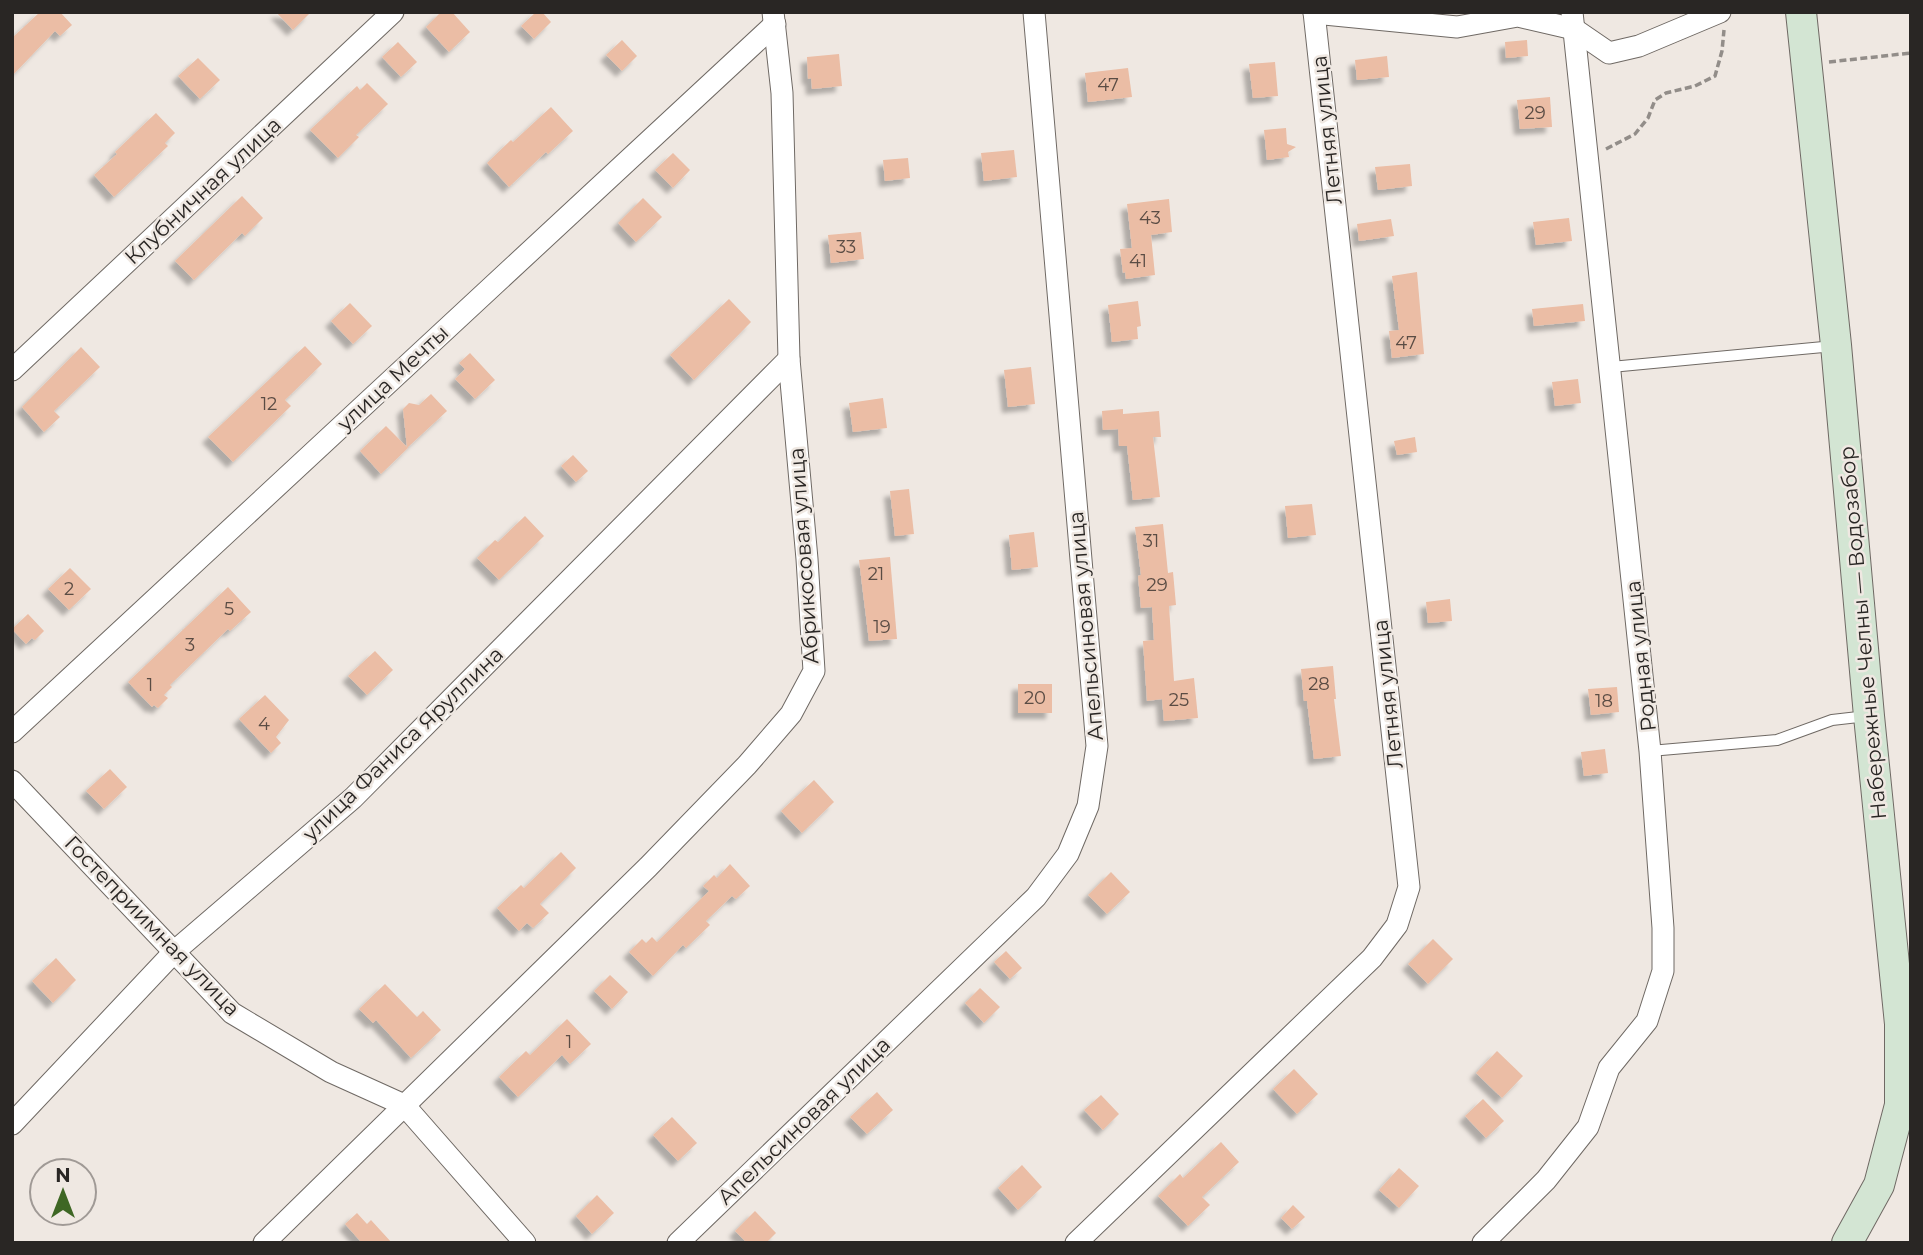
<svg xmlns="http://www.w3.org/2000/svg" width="1923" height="1255" viewBox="0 0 1923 1255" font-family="Montserrat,sans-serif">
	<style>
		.building { fill: #ebbda5; filter: url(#shadow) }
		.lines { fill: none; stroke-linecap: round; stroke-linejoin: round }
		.lane-casing { stroke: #6f6964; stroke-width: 12 }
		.street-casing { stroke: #6f6964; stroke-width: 23 }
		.secondary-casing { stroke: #6f6964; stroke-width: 32 }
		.path { stroke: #928d89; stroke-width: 3.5; stroke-dasharray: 7 3.5; stroke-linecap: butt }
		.lane { stroke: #fff; stroke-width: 10 }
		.street { stroke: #fff; stroke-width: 21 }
		.secondary { stroke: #d3e5d3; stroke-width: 30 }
		.labels { text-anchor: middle; stroke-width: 5; stroke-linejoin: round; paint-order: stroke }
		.number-label { font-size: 18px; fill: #5a4c44 }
		.street-label { font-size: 21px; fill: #292624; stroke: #efe8e2 }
	</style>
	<defs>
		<filter id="shadow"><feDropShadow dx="-6" dy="6" stdDeviation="2" flood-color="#0004"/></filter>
	</defs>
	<rect width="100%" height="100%" fill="#efe8e2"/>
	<g class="building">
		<path d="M40,12H60L72,25L60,36L55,31L12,76V38Z"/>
		<path d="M276,12H311L293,30Z"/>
		<path d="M441,12H452L470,32L449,52L426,27Z"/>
		<path d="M536,12H542L551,22L534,39L521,26Z"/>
		<path d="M622,40L637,56L622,71L606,55Z"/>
		<path d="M1527,40L1528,56L1506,58L1505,42Z"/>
		<path d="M398,42L417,62L401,77L382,57Z"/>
		<path d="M839,54L842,86L812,89L811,78L808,79L807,57Z"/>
		<path d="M1387,56L1389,77L1357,80L1355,60Z"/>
		<path d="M198,58L220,80L200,99L178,76Z"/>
		<path d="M1275,62L1278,96L1253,98L1249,64Z"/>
		<path d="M1128,68L1132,97L1088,102L1085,73Z"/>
		<path d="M367,83L388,104L356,135L359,137L338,158L310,130L357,86L360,90Z"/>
		<path d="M1550,97L1552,127L1520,129L1517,100Z"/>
		<path d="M551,107L573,131L548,154L546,152L509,187L487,163L511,140L513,142Z"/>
		<path d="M156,113L175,133L165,143L168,146L114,197L94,175L117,154L115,152Z"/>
		<path d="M1286,128L1287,144L1296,147L1288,152L1289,157L1267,160L1264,130Z"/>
		<path d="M1014,150L1017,177L984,181L981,153Z"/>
		<path d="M673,153L690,170L673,188L655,170Z"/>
		<path d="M908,158L910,178L885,181L883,160Z"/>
		<path d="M1410,164L1412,186L1378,190L1375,167Z"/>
		<path d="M242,196L263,218L245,236L242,233L194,280L175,261Z"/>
		<path d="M643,198L662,217L636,242L618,223Z"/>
		<path d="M1169,199L1172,232L1151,235L1155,275L1126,279L1125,272L1123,273L1120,249L1132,248L1127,204Z"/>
		<path d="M1569,218L1572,241L1536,245L1533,222Z"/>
		<path d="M1391,219L1394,236L1359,241L1357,224Z"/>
		<path d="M861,232L864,259L831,263L828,235Z"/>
		<path d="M1417,272L1424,354L1392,358L1389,331L1399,330L1392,276Z"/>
		<path d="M729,299L751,322L694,380L670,355Z"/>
		<path d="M1138,301L1141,326L1137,327L1138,339L1112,342L1108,305Z"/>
		<path d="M350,303L372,326L353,344L331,321Z"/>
		<path d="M1583,304L1585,321L1534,326L1532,309Z"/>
		<path d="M305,346L322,364L285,400L291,406L233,462L208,437Z"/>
		<path d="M81,347L100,367L54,411L60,417L44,432L22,407Z"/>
		<path d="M470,353L495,380L475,399L455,379L465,369L459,363Z"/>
		<path d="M1031,367L1035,404L1008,407L1004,370Z"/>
		<path d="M1578,379L1581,403L1555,406L1552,382Z"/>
		<path d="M431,394L447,411L407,448L403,409L409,403L419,405Z"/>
		<path d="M883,398L887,428L853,432L849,403Z"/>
		<path d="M1123,409V414L1159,411L1161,437H1153L1160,497L1133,500L1127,446H1119L1118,429L1103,430L1102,411Z"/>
		<path d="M386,426L408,448L381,474L360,451Z"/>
		<path d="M1415,437L1417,452L1397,455L1394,441Z"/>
		<path d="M573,455L588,471L576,482L561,466Z"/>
		<path d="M909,489L914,534L895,536L890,491Z"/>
		<path d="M1312,504L1316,535L1288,538L1285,506Z"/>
		<path d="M525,516L544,536L499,580L477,558L495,540L498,542Z"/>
		<path d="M1163,524L1168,573L1173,572L1176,605L1169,606L1174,681L1194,678L1198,718L1164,721L1162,699L1147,701L1143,641L1154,640L1152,607L1141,608L1138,576L1141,575L1135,527Z"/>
		<path d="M1034,532L1038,567L1012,570L1009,535Z"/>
		<path d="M890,557L897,639L869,641L859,560Z"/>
		<path d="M70,568L91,589L69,610L48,589Z"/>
		<path d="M228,587L251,612L230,631L228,629L170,685L172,687L164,695L168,698L158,708L154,705L152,707L128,682Z"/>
		<path d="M1450,599L1452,621L1428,623L1426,602Z"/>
		<path d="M28,614L44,631L35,640L32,638L26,644L12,629Z"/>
		<path d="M375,651L393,670L367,695L348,676Z"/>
		<path d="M1333,666L1336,699H1334L1341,756L1314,759L1307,701H1304L1301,669Z"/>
		<rect x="1018" y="684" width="34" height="29"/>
		<path d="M1617,687L1619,712L1591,715L1588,689Z"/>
		<path d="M265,695L289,720L276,737L281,743L271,753L239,719Z"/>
		<path d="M1605,749L1608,773L1584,776L1581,752Z"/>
		<path d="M110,769L127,787L104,809L86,791Z"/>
		<path d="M814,780L834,802L802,833L781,811Z"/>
		<path d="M561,852L576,868L540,904L549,913L533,928L527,923L519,931L497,908L521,885L524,888Z"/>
		<path d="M730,864L750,886L736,899L732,896L706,921L710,925L686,948L683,945L653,976L629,952L642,939L646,943L652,937L657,942L709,891L703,886L714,875L717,878Z"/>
		<path d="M1111,872L1130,892L1107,914L1088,895Z"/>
		<path d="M1433,939L1453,959L1428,984L1408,964Z"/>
		<path d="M1006,951L1022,968L1010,979L994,962Z"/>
		<path d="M56,958L76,980L53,1003L32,981Z"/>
		<path d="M610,975L628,992L612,1009L594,991Z"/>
		<path d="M385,984L417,1017L423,1011L441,1030L411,1058L376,1020L373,1023L359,1009Z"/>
		<path d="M980,988L1000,1007L984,1023L965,1003Z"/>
		<path d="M567,1019L591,1044L570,1064L562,1055L518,1097L499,1077L526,1051L530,1055Z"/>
		<path d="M1497,1051L1523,1076L1502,1098L1476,1073Z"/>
		<path d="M1294,1069L1318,1094L1297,1114L1273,1089Z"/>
		<path d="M877,1092L893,1110L867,1134L850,1117Z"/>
		<path d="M1101,1095L1119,1114L1103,1130L1084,1110Z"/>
		<path d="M1483,1099L1504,1121L1486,1138L1465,1116Z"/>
		<path d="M672,1117L697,1143L678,1161L653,1135Z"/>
		<path d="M1221,1142L1239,1162L1202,1197L1210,1205L1188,1226L1158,1196L1180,1174L1183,1178Z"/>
		<path d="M1022,1165L1042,1187L1018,1210L998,1188Z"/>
		<path d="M1399,1168L1419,1186L1399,1208L1379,1190Z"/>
		<path d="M597,1195L614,1213L592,1234L576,1216Z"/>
		<path d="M1293,1205L1305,1217L1292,1229L1281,1218Z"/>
		<path d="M755,1211L776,1233L766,1243H747L735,1231Z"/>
		<path d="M357,1213L367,1224L371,1220L392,1243H362L345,1224Z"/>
	</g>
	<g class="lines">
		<defs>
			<g id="lane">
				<path d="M1611,367L1834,346"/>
				<path d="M1650,751L1777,740L1832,720L1867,716"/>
			</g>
			<g id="street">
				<path d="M1314,13L1457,27L1518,16L1574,29L1609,53L1639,46L1720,12"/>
				<path d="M12,370L393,12"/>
				<path d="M12,732L775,24"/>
				<path d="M12,781L232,1013L331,1072L404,1105L525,1243"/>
				<path d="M12,1124L175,951L353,798L789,359"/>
				<path d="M264,1243L648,867L747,765L791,714L814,671L807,559L789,359L782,93L773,12"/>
				<path d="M678,1243L1036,897L1068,854L1088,806L1097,746L1034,12"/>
				<path d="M1076,1243L1372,958L1397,925L1409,887L1314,12"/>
				<path d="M1483,1243L1546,1180L1588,1127L1609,1068L1647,1021L1663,971V928L1650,751L1572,12"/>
			</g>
			<path id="secondary" d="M1801,12L1836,345L1869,716L1900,1024V1105L1879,1185L1847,1243"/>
		</defs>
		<use href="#lane" class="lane-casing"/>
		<use href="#street" class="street-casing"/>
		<use href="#secondary" class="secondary-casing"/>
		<g class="path">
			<path d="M1829,62L1911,53"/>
			<path d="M1606,149L1635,134L1648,118L1655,100L1666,93L1695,86L1715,76L1722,51L1724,30"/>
		</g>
		<use href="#lane" class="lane"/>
		<use href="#street" class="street"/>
		<use href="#secondary" class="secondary"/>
	</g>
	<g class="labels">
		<g class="number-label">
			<text x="1108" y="91">47</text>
			<text x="1535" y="119">29</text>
			<text x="1150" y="224">43</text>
			<text x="846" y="253">33</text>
			<text x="1138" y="267">41</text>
			<text x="1406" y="349">47</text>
			<text x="269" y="410">12</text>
			<text x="1151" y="547">31</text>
			<text x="876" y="580">21</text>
			<text x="1157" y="591">29</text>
			<text x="69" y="595">2</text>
			<text x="229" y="615">5</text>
			<text x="882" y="633">19</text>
			<text x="190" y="651">3</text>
			<text x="1319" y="690">28</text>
			<text x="150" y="691">1</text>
			<text x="1035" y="704">20</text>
			<text x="1179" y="706">25</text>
			<text x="1604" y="707">18</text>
			<text x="264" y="730">4</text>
			<text x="569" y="1048">1</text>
		</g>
		<g class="street-label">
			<text transform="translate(1327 130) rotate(-96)" y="7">Летняя улица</text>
			<text transform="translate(203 191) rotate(-43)" y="7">Клубничная улица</text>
			<text transform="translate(393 378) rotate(-43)" y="7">улица Мечты</text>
			<text transform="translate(804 556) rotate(-94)" y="7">Абрикосовая улица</text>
			<text transform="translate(1086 626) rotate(-95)" y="7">Апельсиновая улица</text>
			<text transform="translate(1863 633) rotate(-95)" y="7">Набережные Челны — Водозабор</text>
			<text transform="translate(1641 656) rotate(-96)" y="7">Родная улица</text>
			<text transform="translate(1388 694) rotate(-96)" y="7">Летняя улица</text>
			<text transform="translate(403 744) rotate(-44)" y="7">улица Фаниса Яруллина</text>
			<text transform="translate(152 926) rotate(46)" y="7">Гостеприимная улица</text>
			<text transform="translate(804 1121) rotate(-44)" y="7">Апельсиновая улица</text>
		</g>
	</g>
	<rect width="1923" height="1255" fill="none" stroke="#292624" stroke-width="28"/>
	<g transform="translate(63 1192)"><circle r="33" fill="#efe8e2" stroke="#a09a96" stroke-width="2"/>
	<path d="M0-5L12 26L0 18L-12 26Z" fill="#3e6724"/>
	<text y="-10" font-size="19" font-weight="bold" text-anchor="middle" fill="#292624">N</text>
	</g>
</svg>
